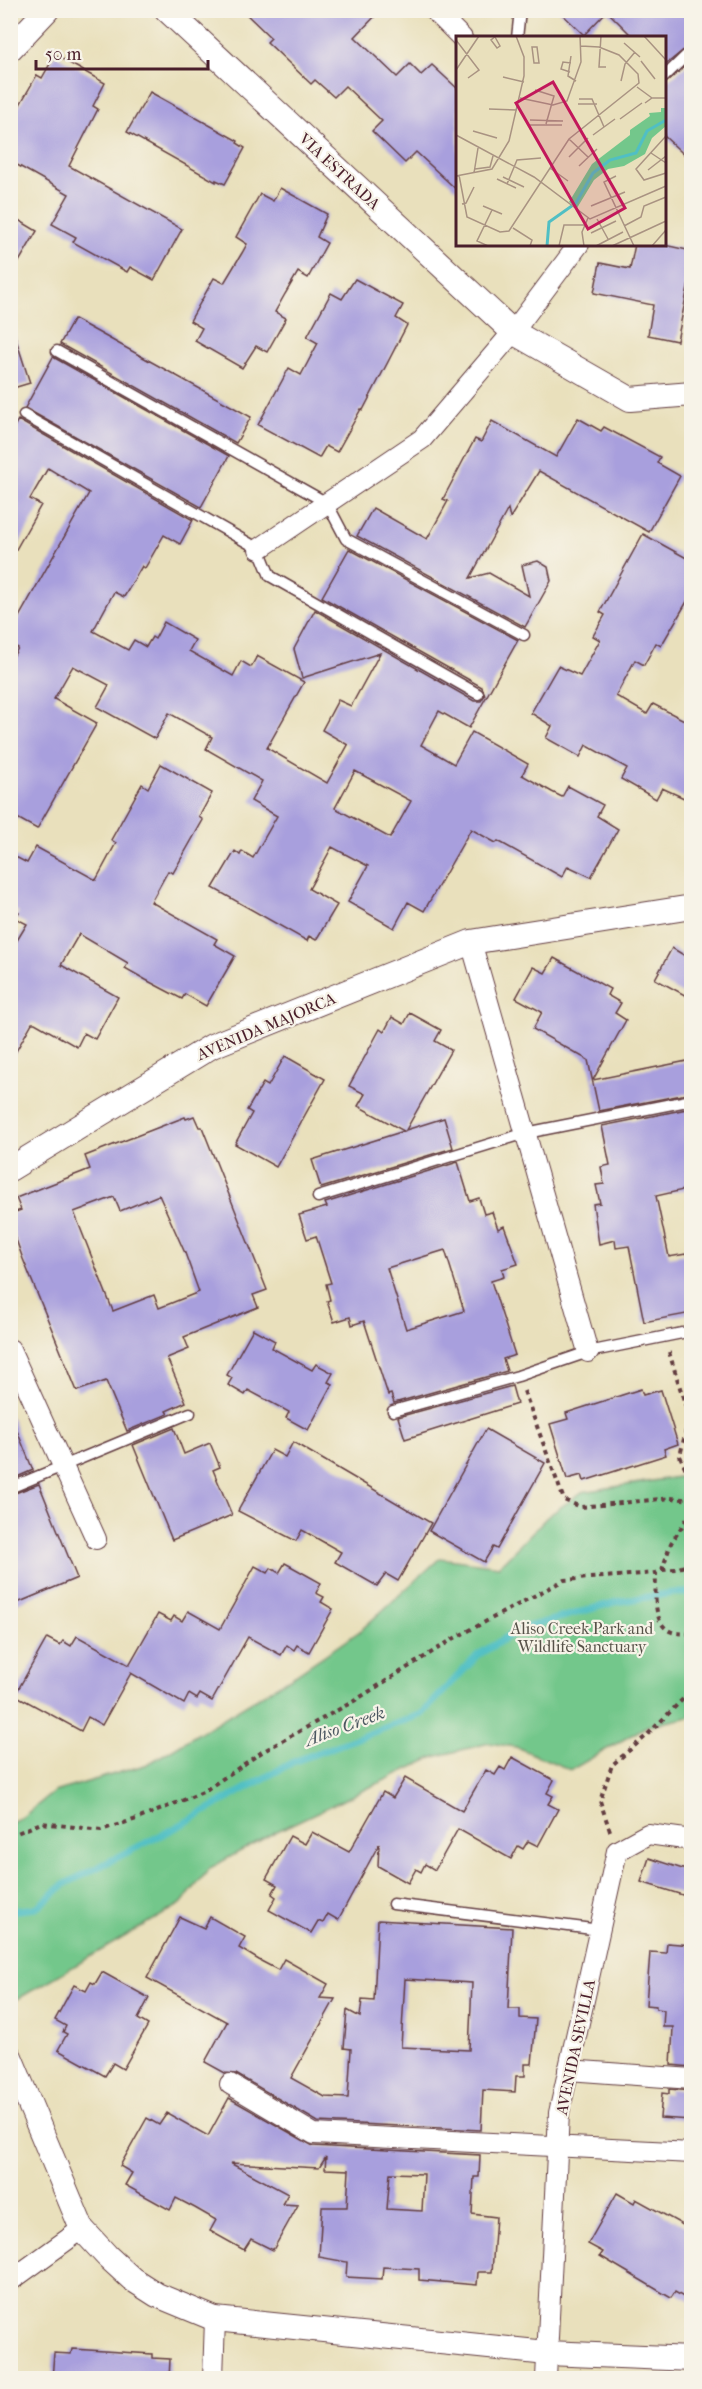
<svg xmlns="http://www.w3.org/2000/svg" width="702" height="2389" viewBox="0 0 702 2389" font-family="'IM FELL French Canon',serif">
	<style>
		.green { fill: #73c78b; stroke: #5e735b; stroke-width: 1.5 }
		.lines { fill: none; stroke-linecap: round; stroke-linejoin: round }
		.stream { stroke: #50bfc4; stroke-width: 7 }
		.building { fill: #a89fdd; fill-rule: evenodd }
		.service-casing { stroke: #623c41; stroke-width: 13 }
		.minor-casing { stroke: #623c41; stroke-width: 22 }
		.tertiary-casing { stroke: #623c41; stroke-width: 26 }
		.path { stroke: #623c41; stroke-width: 4; stroke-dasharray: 4.5 4.5; stroke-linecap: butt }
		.service { stroke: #fff; stroke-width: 10 }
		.minor { stroke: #fff; stroke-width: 20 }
		.tertiary { stroke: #fff; stroke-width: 24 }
		.labels { text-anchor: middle; stroke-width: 4.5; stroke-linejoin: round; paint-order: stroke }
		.street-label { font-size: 16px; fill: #4a1f2b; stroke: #f7f3e8 }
		.park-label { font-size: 16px; fill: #565148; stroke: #f7f3e8 }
		.water-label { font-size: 18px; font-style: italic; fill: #4c5761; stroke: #f7f3e8 }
		.inset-river { fill: none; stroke: #50bfc4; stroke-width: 3 }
		.inset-road { fill: none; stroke: #a99382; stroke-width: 1.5 }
		.view { fill: #c2185b; fill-opacity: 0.15; stroke: #c2185b; stroke-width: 3 }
		.inset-edge { fill: none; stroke: #4a1f2b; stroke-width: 3 }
	</style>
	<rect width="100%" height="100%" fill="#f7f3e8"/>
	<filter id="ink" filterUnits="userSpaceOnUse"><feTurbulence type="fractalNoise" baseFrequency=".0167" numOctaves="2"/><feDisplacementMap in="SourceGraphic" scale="12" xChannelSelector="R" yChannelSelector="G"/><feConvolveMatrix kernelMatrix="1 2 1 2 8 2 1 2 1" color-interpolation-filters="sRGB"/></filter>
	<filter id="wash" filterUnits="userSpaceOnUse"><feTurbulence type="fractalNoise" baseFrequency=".008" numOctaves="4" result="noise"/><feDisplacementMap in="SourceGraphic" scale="24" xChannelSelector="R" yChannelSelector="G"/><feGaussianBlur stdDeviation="1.35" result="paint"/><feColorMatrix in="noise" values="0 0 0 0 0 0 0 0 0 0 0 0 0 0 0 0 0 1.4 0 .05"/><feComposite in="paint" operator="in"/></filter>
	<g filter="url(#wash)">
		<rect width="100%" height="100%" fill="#e9e0bc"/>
		<path class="green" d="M691,1475V1717L647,1726L571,1770L516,1747L489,1743L434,1757L275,1832L210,1868L181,1904L16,2000L10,1987L11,1823L20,1819L54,1792L148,1764L295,1675L360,1631L440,1558L499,1566L547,1517L582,1492Z"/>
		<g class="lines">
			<path class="stream" d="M10,1911L36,1908L65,1884L177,1827L293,1762L422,1714L478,1655L520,1629L616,1602L673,1593H692"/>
		</g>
		<g id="blocks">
			<g class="building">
				<path d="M242,10H381L355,37L397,77L410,64L421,75L432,65L458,89V191L416,152L405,163L372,131L382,121L345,86L334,97L315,80L311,84L267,42L271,38Z"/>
				<path d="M558,10H692V43L664,66V38H634L607,11L584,35Z"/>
				<path d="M55,55L105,83L93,106L98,109L69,166L182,229L154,280L130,267L127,272L73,242L76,237L52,224L69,194L10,161V122L37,75L42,78Z"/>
				<path d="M692,61V162L664,136V84Z"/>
				<path d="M150,92L238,141L237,143L245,148L225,184L216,180V182L127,132Z"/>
				<path d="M280,188L327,214L317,237L327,243L308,278L298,272L285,294L275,312L286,318L267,352L256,346L242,368L195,341L202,328L190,321L214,278L224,283L242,253L247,244L236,237L260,194L273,201Z"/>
				<path d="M10,215L37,231L10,277Z"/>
				<path d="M635,244H660L692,251V283L689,282L677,341L648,335L653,305L594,293L600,263L630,269Z"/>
				<path d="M355,279L403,305L396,318L407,325L363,410L361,409L337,452L326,446L319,458L258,425L289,368L301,375L318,343L307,337L331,293L342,299Z"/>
				<path d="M74,319L251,417L236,443L60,344Z"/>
				<path d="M14,333L30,383L10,389V334Z"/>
				<path d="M53,357L229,456L201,507L25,408Z"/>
				<path d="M578,418L601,431L604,427L660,457L657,463L680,476L649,532L539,471L510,518L508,509L470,578L489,573L529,596L522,565L538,561L548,567L551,581L525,627L357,536L373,508L427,539L448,501L443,499L464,459L475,439L481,442L492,421L556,457Z"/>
				<path d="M18,420L193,520L180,544L164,535L145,568L142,566L124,597L114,592L93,631L128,650L134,640L146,647L152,637L155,639L164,622L195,640L189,651L233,676L241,661L251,667L257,656L304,682L267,748L327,783L348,745L322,730L338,700L351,706L380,653L302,678L294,649L315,610L474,701H481L485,695L482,687L322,597L349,549L518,640L469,728L439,711L421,745L454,764L472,732L528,764L522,775L552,792L562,797L568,786L603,805L597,816L618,829L591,877L568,866L562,877L498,841L496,843L471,829L424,911L408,902L394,928L348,902L368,866L332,847L309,889L337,905L316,940L309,936L307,941L213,888L235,851L240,855L242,851L253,858L277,816L251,801L262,781L206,749L212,737L169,713L155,739L97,707L109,685L73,666L54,699L97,723L37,829L10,814V662L18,648L10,643V633L89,493L48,468L30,499L41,505L10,560V434ZM355,771L411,801L390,838L335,808Z"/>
				<path d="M643,534L692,561V593L661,646L656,643L644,665L635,660L616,696L647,714L653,704L692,724V785L684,798L662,788L656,799L621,779L627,768L586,745L580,757L546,738L552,726L531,713L558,666L580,676L600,640L593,636L605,615L600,612Z"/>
				<path d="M161,764L212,793L199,817L203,820L173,873L168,871L151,902L217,939L214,944L235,956L206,1006L185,994L182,999L146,980L125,968L128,963L79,934L61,965L118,997L95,1039L84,1033L77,1047L35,1023H32L10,1062V952L27,924L15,918L19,912L10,908V854L27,863L36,847L96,880L116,843L111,840L142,784L148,788Z"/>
				<path d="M672,948L692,960V999L655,979Z"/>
				<path d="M554,958L610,989L607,995L621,1003L615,1013L626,1020L593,1080L692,1060V1093L599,1111L588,1060L533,1029L542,1012L516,998L533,967L545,973Z"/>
				<path d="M410,1013L441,1030L435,1041L451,1050L406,1130L444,1118L453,1148L321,1188L312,1160L404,1131L358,1106L365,1094L349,1086L380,1029L384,1032L392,1017L404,1024Z"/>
				<path d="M285,1056L325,1079L276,1167L235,1144L252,1113L247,1110L263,1083L268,1086Z"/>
				<path d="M692,1108V1188L656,1196L669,1257L692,1253V1313L644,1322L629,1246L616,1248L615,1240L599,1244L593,1204L600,1203L596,1185L604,1184L601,1167L610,1165L602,1126Z"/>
				<path d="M194,1116L199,1127H202L267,1290L253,1295L258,1307L184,1337L189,1349L167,1358L186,1402L166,1411L168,1414L127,1431L106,1381L77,1391L23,1259L10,1223V1214L21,1210L16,1198L90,1169L85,1156L185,1117L186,1119ZM159,1195L185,1253L199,1292L159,1308L154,1295L113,1311L74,1212L114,1197L120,1211Z"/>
				<path d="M458,1162L470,1201L479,1198L484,1214L492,1212L498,1229L504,1226L518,1264L502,1269L504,1277L491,1281L515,1355L503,1359L507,1371L394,1403L391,1394L388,1395L364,1321L352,1325L350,1317L334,1322L327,1301L330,1300L326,1284L331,1283L316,1236L307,1239L299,1215L327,1207L325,1203ZM445,1250L464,1311L406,1329L387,1268Z"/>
				<path d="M253,1329L275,1341L272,1348L312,1370L316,1364L333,1373L328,1382L333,1384L308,1430L286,1418L289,1412L248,1390L245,1395L228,1385L232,1378L227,1375Z"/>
				<path d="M512,1386L517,1404L405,1439L398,1417Z"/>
				<path d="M641,1389L643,1395L661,1390L678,1444L664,1449L666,1455L584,1481L582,1475L567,1479L550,1424L568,1419L566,1413Z"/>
				<path d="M11,1416L33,1470L10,1480V1417Z"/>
				<path d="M174,1428L184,1454L210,1443L220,1467L213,1470L232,1515L172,1540L133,1445Z"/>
				<path d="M486,1429L545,1463L497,1549L493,1547L484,1562L429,1531Z"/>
				<path d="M293,1442L431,1523L398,1581L386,1574L377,1586L335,1562L341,1552L311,1535L302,1530L296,1541L238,1511L272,1450L285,1457Z"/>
				<path d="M39,1484L77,1578L10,1606V1495Z"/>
				<path d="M285,1563L321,1583L316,1593L324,1597L321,1602L333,1609L309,1652L297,1645L294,1650L287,1645L281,1655L248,1637L212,1701L200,1694L197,1699L189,1694L184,1704L131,1673L102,1725L88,1717L81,1731L15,1695L47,1638L60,1645L63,1641L71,1646L77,1636L129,1665L158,1614L171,1621L174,1616L182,1621L188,1611L220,1629L255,1566L268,1573L271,1568L279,1573Z"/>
				<path d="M512,1757L554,1780L547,1793L553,1796L548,1804L558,1809L538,1846L528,1841L523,1849L518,1846L511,1859L458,1829L435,1870L425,1864L421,1872L416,1869L408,1883L378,1866L379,1844L338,1920L328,1914L323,1923L318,1921L311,1933L269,1910L276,1897L272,1894L277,1885L266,1879L290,1836L305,1844L312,1832L349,1852L383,1792L393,1798L405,1778L462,1811L486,1770L495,1775L500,1767L505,1770Z"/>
				<path d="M649,1858L692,1872V1898L641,1882Z"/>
				<path d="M180,1917L204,1928L210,1917L245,1937L239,1948L259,1960L278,1970L284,1959L328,1984L320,1998L335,1999L291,2078L325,2097L348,2098L351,2049L344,2048L347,2010L360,2017L362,2000L374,2001L378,1920L512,1928L508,2009H520V2018L536,2019L532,2064H525V2076H516L515,2092L483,2090L481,2130L318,2122L236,2074L225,2073L205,2062L227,2022L147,1978ZM405,1979L472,1983L469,2050L401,2047Z"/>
				<path d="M667,1943L692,1945V2067L671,2065L673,2027H663L664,2010L656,2009V2006L646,2005L650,1952L666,1953Z"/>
				<path d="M102,1972L149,1998L138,2019L148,2025L123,2069L113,2063L105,2076L58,2050L67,2034L63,2032L66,2026L55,2020L74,1985L86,1991L91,1982L95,1984Z"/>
				<path d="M669,2089L692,2091V2120L660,2118L662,2093L669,2094Z"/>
				<path d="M229,2098L313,2146L480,2155L479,2177H474L472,2214L496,2217L492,2272H478L477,2285L419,2280V2269L383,2267L382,2279L346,2277L347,2262L319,2257L322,2207H347L349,2170L325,2169L326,2157L319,2168L230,2163L288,2194L282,2204L298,2205L273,2250L251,2239L244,2250L210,2231L216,2220L195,2208L176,2198L170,2210L125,2185L132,2173L120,2166L147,2118L159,2125L167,2113L208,2136ZM390,2173L424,2174L422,2211L387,2209Z"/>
				<path d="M617,2193L634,2203L636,2199L692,2230V2302L675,2292L671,2298L644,2282L600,2256L603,2252L588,2244Z"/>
				<path d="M72,2349L152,2354V2358L170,2359L169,2379H52L54,2353L71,2354Z"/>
			</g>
		</g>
	</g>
	<g filter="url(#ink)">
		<use href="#blocks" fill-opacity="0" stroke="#623c41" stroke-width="1.5"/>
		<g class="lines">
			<defs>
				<g id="service">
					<path d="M517,38L520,10"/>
					<path d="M664,77L692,50"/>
					<path d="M57,351L327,503L346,539L524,635"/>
					<path d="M24,415L259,549L270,576L478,694"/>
					<path d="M318,1197L526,1133L692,1100"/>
					<path d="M393,1411L518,1376L588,1352L692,1331"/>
					<path d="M10,1488L190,1413"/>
					<path d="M393,1904L600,1930"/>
				</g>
				<g id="minor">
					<path d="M434,10L462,38"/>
					<path d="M259,549L422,439L513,332L579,244"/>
					<path d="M471,942L588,1352"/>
					<path d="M10,1349L96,1539"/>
					<path d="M568,2070L692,2079"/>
					<path d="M230,2084L314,2134L692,2153"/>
					<path d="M10,2281L82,2229"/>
					<path d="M213,2378L215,2319"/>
					<path d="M546,2378L559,2113L617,1851L648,1834L692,1840"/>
				</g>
				<g id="tertiary">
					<path d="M167,10L513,332L630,399L692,394"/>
					<path d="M10,49L47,10"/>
					<path d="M10,1169L212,1046L471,942L692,907"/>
					<path d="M10,2057L82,2229L107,2256L132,2279L157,2295L215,2319L547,2353L692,2359"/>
				</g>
			</defs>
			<use href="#service" class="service-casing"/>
			<use href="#minor" class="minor-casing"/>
			<use href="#tertiary" class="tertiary-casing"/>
			<g class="path">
				<path d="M669,1352L689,1417L680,1456L692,1483"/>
				<path d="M524,1391L564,1500L581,1507L671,1498L692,1500"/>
				<path d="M692,1511L671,1543L662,1570L656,1573C656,1591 651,1624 672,1632C678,1634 685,1633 692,1634"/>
				<path d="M662,1570L676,1569L692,1563"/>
				<path d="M610,1831L600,1801L612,1765L645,1737L692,1690"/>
				<path d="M10,1836L41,1823L101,1830L140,1818L203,1792L262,1752L354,1701L453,1639L564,1580L656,1573"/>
			</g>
			<use href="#service" class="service"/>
			<use href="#minor" class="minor"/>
			<use href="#tertiary" class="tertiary"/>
		</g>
	</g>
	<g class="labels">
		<g class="street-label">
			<text transform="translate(340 171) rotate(43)" y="6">VIA ESTRADA</text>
			<text transform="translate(266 1026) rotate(-23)" y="6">AVENIDA MAJORCA</text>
			<text transform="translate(575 2047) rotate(-78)" y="6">AVENIDA SEVILLA</text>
		</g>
		<g class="park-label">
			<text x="582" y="1634">Aliso Creek Park and<tspan x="582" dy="18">Wildlife Sanctuary</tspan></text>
		</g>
		<g class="water-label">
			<text transform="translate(345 1726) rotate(-20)" y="6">Aliso Creek</text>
		</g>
	</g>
	<g transform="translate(456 36)">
		<rect width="210" height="210" fill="#e9e0bc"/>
		<path d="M205,72H210V90L196,102L189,118L168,130L152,133L138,144L121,172L113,166L136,128L174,99V94L194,80L193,77L205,76Z" fill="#73c78b"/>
		<path class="inset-river" d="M91,210L93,186L120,167L137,137L154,124L180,117L191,95L210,84"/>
		<path class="inset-road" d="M145,0L143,31H150M188,0L210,24M39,1L44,10L41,12L35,4L40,0M0,4L23,34L12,42M168,7L184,21M76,11H81L83,27H78ZM115,20L112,40L120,45M185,25L199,43M0,34L23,0M114,36L105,33L107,26L115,27M47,41L68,46M165,45L169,28L179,16M181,51L196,62M79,54L98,60L90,88M64,62L97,69L111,65L125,26L124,0M123,63H136L148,91M189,67L196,62H210M122,68H141M33,73L61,74M164,83L186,67M74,84L107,85M74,89H106M17,95L41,102M0,99L78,141L134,183L210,150M137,99L159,83M210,100L180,133L188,144L210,137M113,103L132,121M195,117L210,127M113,121L132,102M123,130L141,113M94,132L112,145M19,133L34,131L37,120M192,134L210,120M18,137L22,112M3,139L11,181L44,196L53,195L113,103L183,47L182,38L163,19L143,11L125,10M0,140L36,133L53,105L68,40V21L60,0M160,140L148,146L178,210M47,141L68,151M41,143L60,152M51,148L61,124L85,122M0,151V170M6,168L10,167L18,151M27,170L46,178M135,170L169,156M141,183L152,203M168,190L185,181L188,170L210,161M57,192L76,204L74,210M135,197L160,185M32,210L21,205L36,174M103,210L108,189H129M128,210L126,196L132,182M140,210L167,196M156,210L210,185M196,210L210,194"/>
		<path class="view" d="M97,46L169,172L132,193L60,67Z"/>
		<rect width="210" height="210" class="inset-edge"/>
	</g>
	<rect width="702" height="2389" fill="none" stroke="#f7f3e8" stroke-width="36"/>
	<path d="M36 60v9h172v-9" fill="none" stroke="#4a1f2b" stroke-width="3"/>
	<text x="45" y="60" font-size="18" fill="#4a1f2b" stroke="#f7f3e8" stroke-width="4.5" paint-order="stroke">50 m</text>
</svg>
